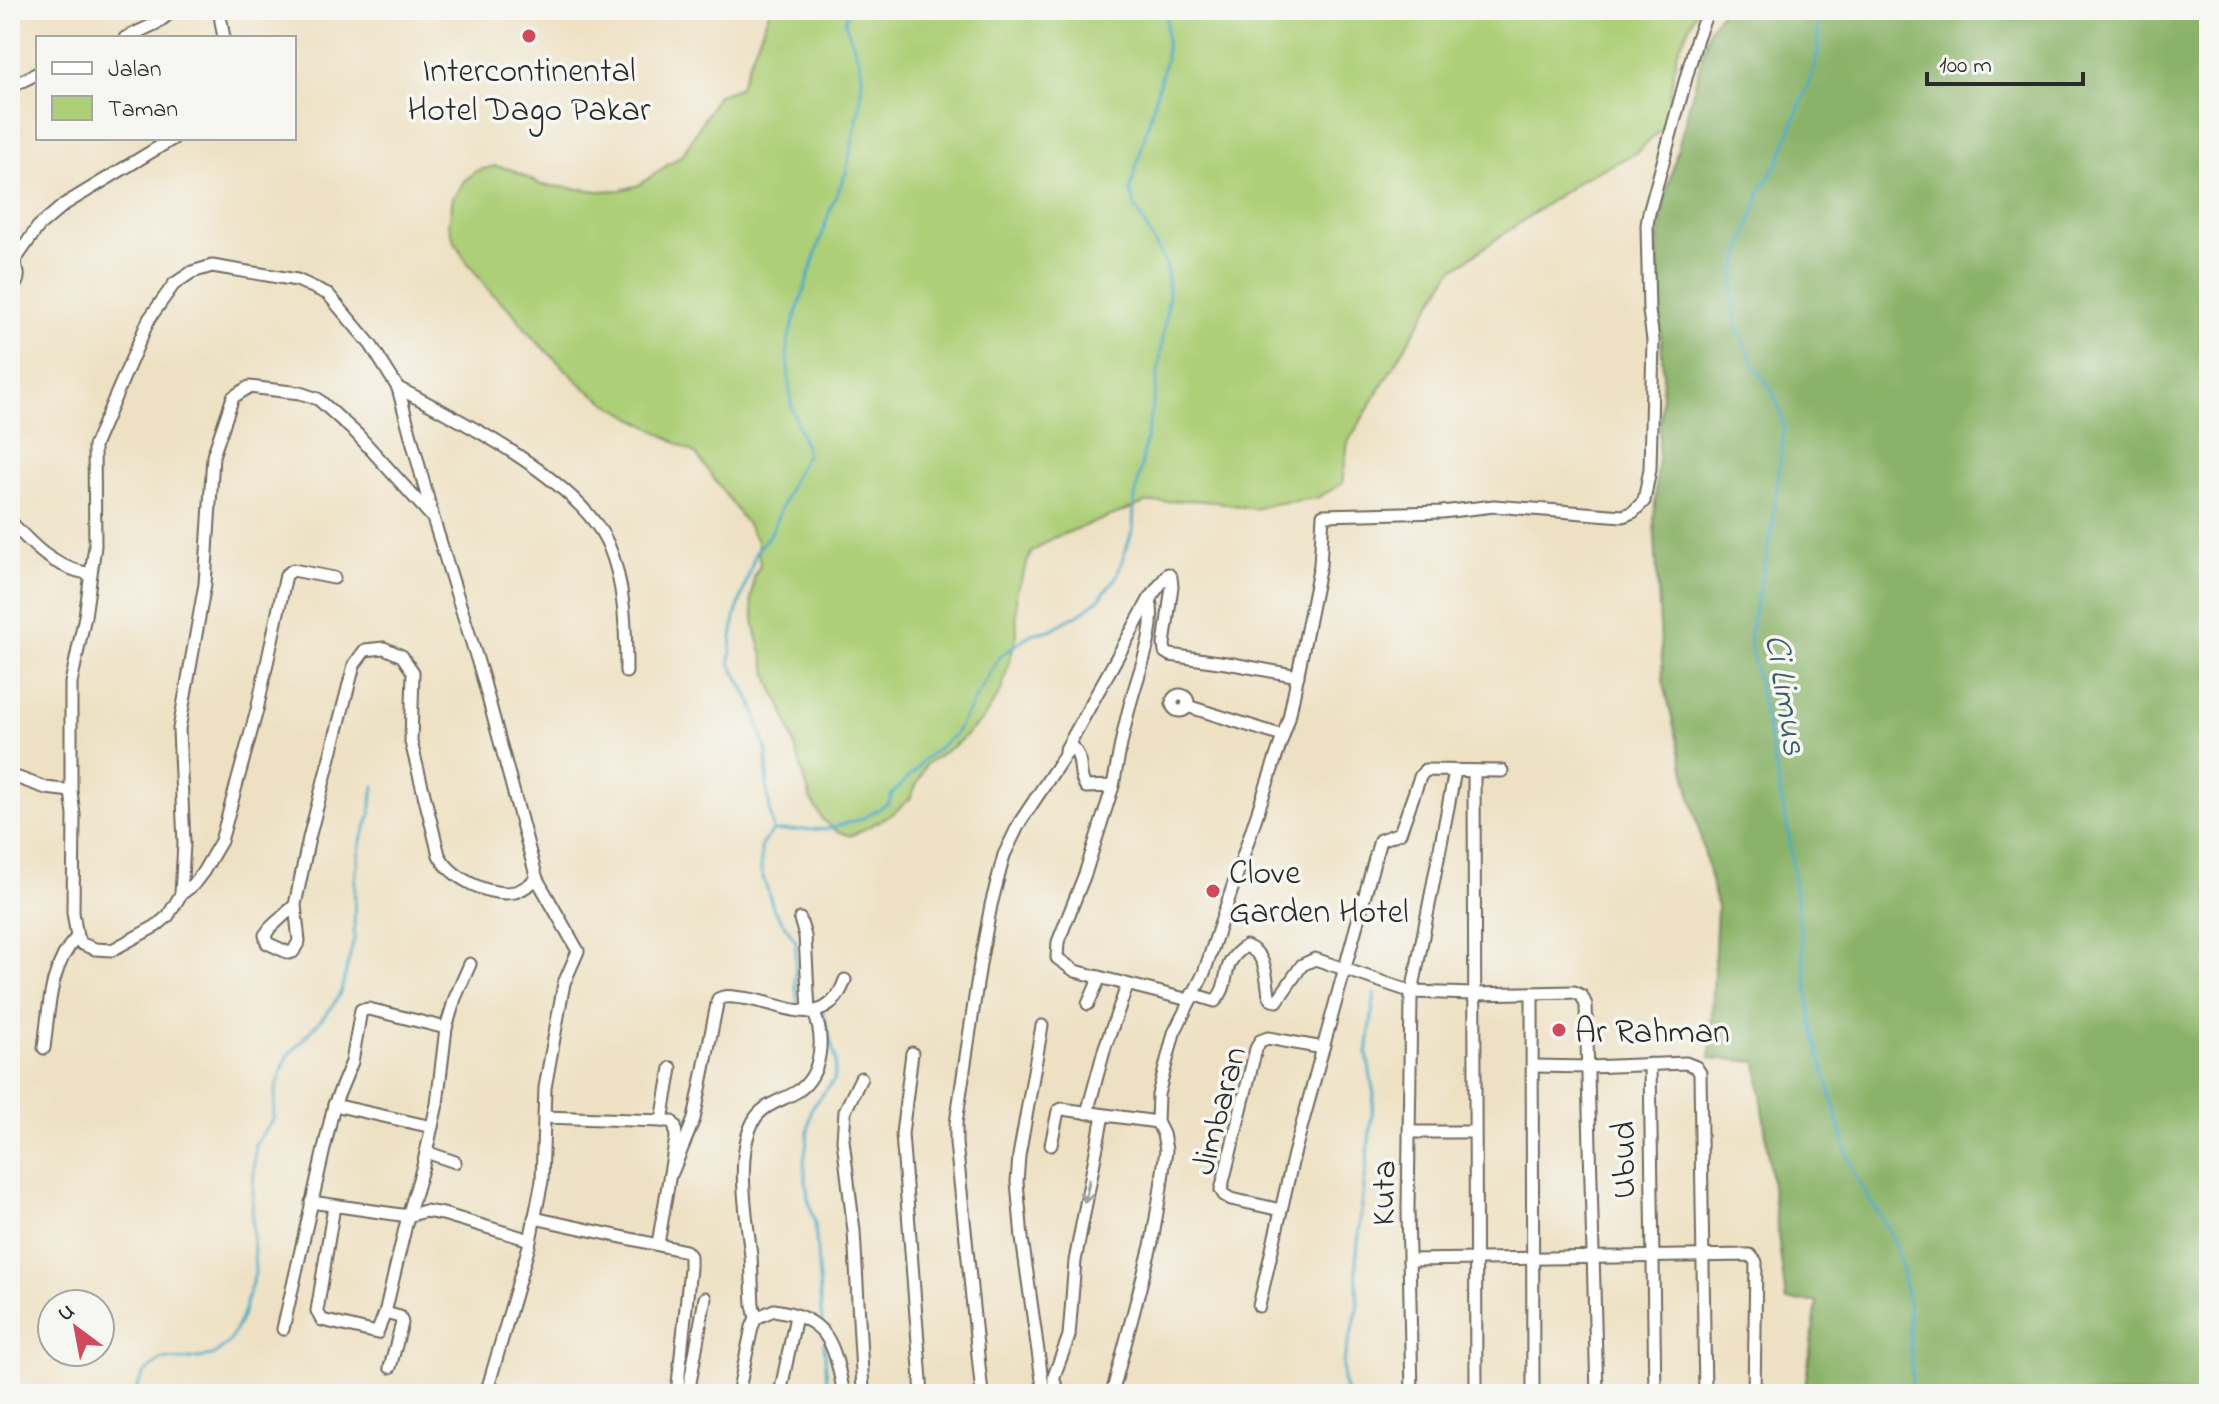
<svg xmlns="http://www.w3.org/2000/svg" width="2219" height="1404" viewBox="0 0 2219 1404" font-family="'Indie Flower',sans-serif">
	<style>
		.green { fill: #adcf77; stroke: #6c7d51; stroke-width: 2 }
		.forest { fill: #8ab268; stroke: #5a6e4a; stroke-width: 2 }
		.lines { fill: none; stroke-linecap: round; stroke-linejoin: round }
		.stream { stroke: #47aac6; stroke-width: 3 }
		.minor-casing { stroke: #6f6b60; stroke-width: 15 }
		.minor { stroke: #fff; stroke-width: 11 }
		.oneway { stroke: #a0a0a0 }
		.poi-dot { fill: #d1495b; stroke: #f6f6f2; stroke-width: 3 }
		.labels { text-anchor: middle; stroke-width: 7; stroke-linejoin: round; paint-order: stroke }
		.poi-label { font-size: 34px; fill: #2b2b2b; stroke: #f6f6f2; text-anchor: start }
		.street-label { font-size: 34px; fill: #2b2b2b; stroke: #f6f6f2 }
		.water-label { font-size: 36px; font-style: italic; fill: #365e69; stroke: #f6f6f2 }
	</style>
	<rect width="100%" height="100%" fill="#f6f6f2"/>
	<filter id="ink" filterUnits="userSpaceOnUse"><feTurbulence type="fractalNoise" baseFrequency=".0125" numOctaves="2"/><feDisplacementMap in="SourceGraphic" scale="16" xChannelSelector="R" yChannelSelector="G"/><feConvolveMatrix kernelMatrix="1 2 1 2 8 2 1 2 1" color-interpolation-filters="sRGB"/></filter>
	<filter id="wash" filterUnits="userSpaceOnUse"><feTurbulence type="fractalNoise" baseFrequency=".006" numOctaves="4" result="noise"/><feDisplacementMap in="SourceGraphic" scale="32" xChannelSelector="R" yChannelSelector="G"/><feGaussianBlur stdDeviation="1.8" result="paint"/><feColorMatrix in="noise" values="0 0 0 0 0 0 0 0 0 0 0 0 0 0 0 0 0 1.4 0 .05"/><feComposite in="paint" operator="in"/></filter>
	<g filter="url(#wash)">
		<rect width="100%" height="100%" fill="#eee1c3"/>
		<path class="green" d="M770,10H1697L1677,52L1665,126L1636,153L1582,179L1451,271L1348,442L1342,484L1317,498L1273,504L1254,509L1218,502L1187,500L1145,503L1053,538L1031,553L1016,593L1017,634L1001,691L983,719L956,744L926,764L910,799L891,815L851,836L835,830L823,820L811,800L785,714L771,685L756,631L751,600L754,577L760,565L757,541L748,526L696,454L607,403L585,388L533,338L510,309L491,293L464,258L454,240L449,225L453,197L464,181L476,171L495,166L510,169L542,185L599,191L621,190L639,185L683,154L718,95L739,88Z"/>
		<path class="forest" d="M1723,10H2209V1394H1804L1817,1302L1786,1301L1757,1062L1710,1058L1717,906L1663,680L1654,520L1663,377L1657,243L1667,190L1710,27Z"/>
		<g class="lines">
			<g class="stream">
				<path d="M1817,10L1818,52L1813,71L1778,163L1760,191L1736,269L1733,291L1737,329L1756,368L1772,391L1780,410L1784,429L1772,529L1749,637L1789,836L1812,1027L1848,1156L1859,1183L1891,1233L1897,1249L1908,1299L1913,1394"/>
				<path d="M773,831L767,790V753L753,705L730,663L732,639L735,617L756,552L772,531L792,481L807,453L791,404L787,355L789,336L831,207L846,173L860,105L862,77L859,59L845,23L848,10"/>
				<path d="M802,1006L798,1004L795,983L796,941L774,910L761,871V845L773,831L827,829L864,818L889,803L892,794L917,769L922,761L954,735L1000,656L1031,634L1050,630L1084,611L1099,599L1117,576L1133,529L1134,503L1156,388L1169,294L1166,265L1136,208L1130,190L1166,59L1167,10"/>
				<path d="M822,1324L815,1223L808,1198L804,1163L811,1109L834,1080L836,1061L823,1012"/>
				<path d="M824,1343L828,1394"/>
				<path d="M134,1394L144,1373L162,1359L183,1360L213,1356L228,1344L241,1319L255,1273L252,1217L255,1144L273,1119L276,1088L287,1057L332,1007L341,991L354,939L355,879L361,840L370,817L374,786"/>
				<path d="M1347,1394L1343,1383V1363L1358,1309L1356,1261L1374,1095L1367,1054L1375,993"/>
			</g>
		</g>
	</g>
	<g filter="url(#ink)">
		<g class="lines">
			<defs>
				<g id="minor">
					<path d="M219,10L224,38"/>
					<path d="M10,11L13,10"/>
					<path d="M125,38L157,23L174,10"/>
					<path d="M10,87L38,73"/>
					<path d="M10,262C21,269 21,282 10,289"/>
					<path d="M13,263L38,227L65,204L174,138"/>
					<path d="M398,388C459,419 579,480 608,544C625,583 626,630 626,672"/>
					<path d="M433,518L398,388L371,345L328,294L297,280L212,266L192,272L174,284L149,319L94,446L95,546L85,616L71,683V791L74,815L73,912L77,937L82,944L95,949L112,950L156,926L168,916L181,894L184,844L179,729L205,584L213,456L233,397L249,387L300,393L318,399L357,434L433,518L482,675L537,879L578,951L564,983L545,1088L542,1181L529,1246L486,1394"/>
					<path d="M10,521C35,548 53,567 90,574"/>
					<circle cx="1180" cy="703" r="8"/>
					<path d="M1187,706L1283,736"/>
					<path d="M1065,751L1150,598L1168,574L1171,577L1172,586L1164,645L1165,652L1170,655L1233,664L1298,676"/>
					<path d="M1474,771L1476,1394"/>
					<path d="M10,775L46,788L71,791"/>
					<path d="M1113,786C1118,759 1123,731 1130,705C1138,672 1157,633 1150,599"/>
					<path d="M181,894L193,885L203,872L221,841L257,710L286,575L293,570L334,578"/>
					<path d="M295,905L270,928L265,935L267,943L289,953L293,952L299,941L295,905L309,838L354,665L365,650L384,648L402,656L413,672L411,742L439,855C451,878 489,897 515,892C523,890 530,884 537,879"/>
					<path d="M800,919L805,936L809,1012"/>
					<path d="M1532,993L1533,1394"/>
					<path d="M1192,994L1215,1001C1233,983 1217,965 1246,946C1267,954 1266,976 1269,995L1272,1000L1277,1001L1302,965L1315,959L1412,992L1473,994L1574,992L1582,996L1586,1005L1597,1394"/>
					<path d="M1088,1004L1100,977"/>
					<path d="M1042,1026L1019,1156L1017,1182L1022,1238L1044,1394"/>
					<path d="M44,1048C49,1010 49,966 77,937"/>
					<path d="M912,1053L902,1134L922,1394"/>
					<path d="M1650,1064L1655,1394"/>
					<path d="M1533,1066L1589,1067L1686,1063L1696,1067L1700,1073L1705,1394"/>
					<path d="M861,1078L845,1111L843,1140L854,1231L863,1390L866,1394"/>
					<path d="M334,1105L432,1127"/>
					<path d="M1087,1113L1105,1047L1127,986"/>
					<path d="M544,1117L662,1121L671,1068"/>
					<path d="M1411,1132H1474"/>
					<path d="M1051,1145L1058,1111L1062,1109L1157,1122"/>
					<path d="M426,1152L455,1162"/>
					<path d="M672,1173L694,1119L718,999C726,995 733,997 742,998C783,1002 826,1035 845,980"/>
					<path d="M311,1202L408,1216L425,1211L443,1214L530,1240"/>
					<path d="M334,1206L317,1311L322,1320L377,1333L385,1313L408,1216L423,1166L437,1104L446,1028L455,998L470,964"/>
					<path d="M1281,1210L1231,1199L1224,1195L1221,1190L1256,1049L1260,1041L1268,1038L1323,1048"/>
					<path d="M534,1218L686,1251L690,1256V1268L677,1394"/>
					<path d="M658,1244L676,1138L675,1126L671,1121H662"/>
					<path d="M1409,1260L1750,1255L1756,1262L1754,1394"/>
					<path d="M1259,1306L1294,1154L1380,840L1400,833L1420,777L1425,770L1502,771"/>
					<path d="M385,1313L400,1317L402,1323L390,1367"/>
					<path d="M756,1318L753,1305C752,1289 752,1272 751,1256C747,1218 735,1157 753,1122C762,1104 782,1101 798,1091C822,1075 825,1038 814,1013"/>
					<path d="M283,1329L334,1105L352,1062L361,1010L369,1009L446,1028"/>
					<path d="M488,1386L508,1394"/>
					<path d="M688,1394L705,1298"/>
					<path d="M738,1394L752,1327L756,1318L774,1310C831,1318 834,1346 844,1394"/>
					<path d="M780,1394L796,1316"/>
					<path d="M982,1394L956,1143V1123L980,964L991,905L1004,855L1020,822L1068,750L1073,748C1084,758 1077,776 1086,787L1113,786L1085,874L1058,942L1057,958L1075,971L1189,1000"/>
					<path d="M1061,1394L1054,1382V1376L1069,1336L1075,1261L1103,1115"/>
					<path d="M1112,1394L1152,1242L1160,1194L1166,1150L1163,1134L1157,1122L1158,1095L1174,1033L1204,973L1289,718L1320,565L1323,515L1442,512L1494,506L1623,516L1633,512L1644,501L1650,469L1653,340L1649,311L1647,225L1649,213L1697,38L1708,10"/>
					<path d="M1412,1394L1408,1209L1411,998L1455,771"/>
				</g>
			</defs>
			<use href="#minor" class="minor-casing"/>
			<use href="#minor" class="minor"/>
		</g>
		<defs><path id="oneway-shaft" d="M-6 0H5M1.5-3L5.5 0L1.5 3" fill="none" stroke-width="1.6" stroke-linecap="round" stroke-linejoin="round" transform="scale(2)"/></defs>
		<use class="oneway" href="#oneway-shaft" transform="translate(1087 1191) rotate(101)"/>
	</g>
	<g class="poi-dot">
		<circle cx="529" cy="36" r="8"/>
		<circle cx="1213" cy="891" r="8"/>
		<circle cx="1559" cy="1030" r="8"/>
	</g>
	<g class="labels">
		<g class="poi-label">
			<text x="529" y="81" text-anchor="middle">Intercontinental<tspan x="529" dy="39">Hotel Dago Pakar</tspan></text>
			<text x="1229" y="883">Clove<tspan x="1229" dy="39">Garden Hotel</tspan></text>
			<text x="1575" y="1042">Ar Rahman</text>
		</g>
		<g class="street-label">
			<text transform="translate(1217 1110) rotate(-75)" y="12">Jimbaran</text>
			<text transform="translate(1622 1160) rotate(-90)" y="12">Ubud</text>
			<text transform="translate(1382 1193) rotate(-89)" y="12">Kuta</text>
		</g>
		<g class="water-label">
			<text transform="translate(1788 694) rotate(81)" y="13">Ci Limus</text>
		</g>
	</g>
	<rect width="2219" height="1404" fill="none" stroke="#f6f6f2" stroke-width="40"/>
	<rect x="36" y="36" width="260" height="104" fill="#f6f6f2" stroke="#a5a5a2" stroke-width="2"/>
	<rect x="52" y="62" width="40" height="12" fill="#ffffff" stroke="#a5a5a2" stroke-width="2"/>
	<text x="108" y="76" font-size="24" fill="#2b2b2b">Jalan</text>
	<rect x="52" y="96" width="40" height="24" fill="#adcf77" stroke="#a5a5a2" stroke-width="2"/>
	<text x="108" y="116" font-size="24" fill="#2b2b2b">Taman</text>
	<g transform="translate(76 1328) rotate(328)"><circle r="38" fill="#f6f6f2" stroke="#a5a5a2" stroke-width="2"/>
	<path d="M0-6L14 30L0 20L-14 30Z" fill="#d1495b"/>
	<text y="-12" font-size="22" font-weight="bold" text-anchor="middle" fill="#2b2b2b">U</text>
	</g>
	<path d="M1927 72v12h156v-12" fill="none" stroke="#2b2b2b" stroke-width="4"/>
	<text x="1939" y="72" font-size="24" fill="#2b2b2b" stroke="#f6f6f2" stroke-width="6" paint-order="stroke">100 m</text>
</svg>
